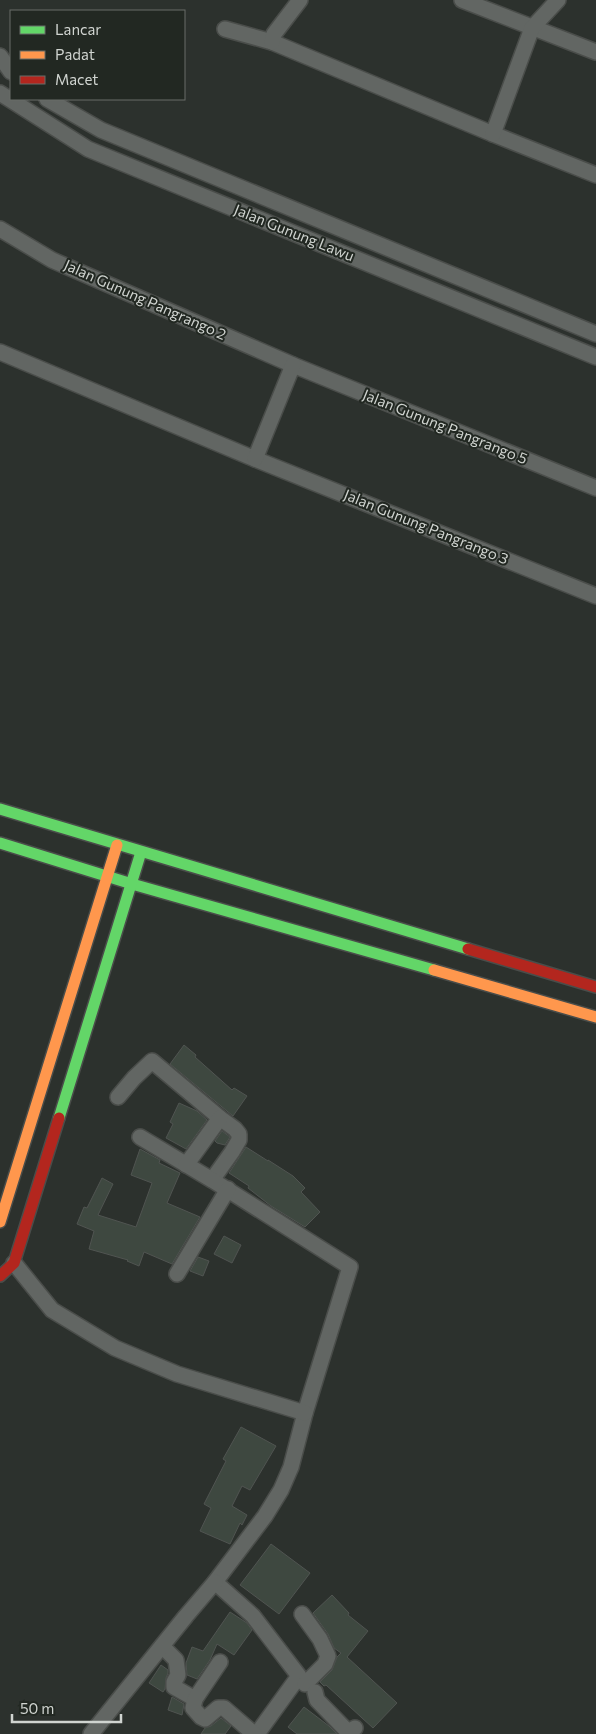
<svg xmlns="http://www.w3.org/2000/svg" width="596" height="1734" font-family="Commissioner,sans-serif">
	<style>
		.building { fill: #3e4840; stroke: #505451 }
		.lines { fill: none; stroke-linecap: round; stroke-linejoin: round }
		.street-casing { stroke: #4a4d4a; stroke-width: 18 }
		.fast-casing { stroke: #4a4d4a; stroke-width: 14 }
		.slow-casing { stroke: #4a4d4a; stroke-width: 14 }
		.jam-casing { stroke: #4a4d4a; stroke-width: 14 }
		.street { stroke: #626663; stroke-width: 15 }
		.fast { stroke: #63d668; stroke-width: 11 }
		.slow { stroke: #ff974d; stroke-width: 11 }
		.jam { stroke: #b3261e; stroke-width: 11 }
		.labels { text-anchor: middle; stroke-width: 4; stroke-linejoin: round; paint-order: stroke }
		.street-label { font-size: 15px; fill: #d0d4d0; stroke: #222822 }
	</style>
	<rect width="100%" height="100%" fill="#2c312d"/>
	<!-- building -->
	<g class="building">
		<polygon points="184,1045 196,1055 195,1057 232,1090 234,1088 247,1096 233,1116 170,1064"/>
		<polygon points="179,1103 197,1111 207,1120 186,1149 166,1138 173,1124 170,1122"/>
		<polygon points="222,1131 230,1137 225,1145 217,1143 215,1141"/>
		<polygon points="246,1147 268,1161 268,1160 293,1176 305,1188 301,1192 320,1212 305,1227 271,1206 248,1188 249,1186 229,1173"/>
		<polygon points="140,1149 160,1160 159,1163 180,1173 167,1203 200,1217 172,1264 144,1252 139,1266 127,1261 128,1260 89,1249 94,1231 77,1224 84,1207 87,1208 102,1178 113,1184 98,1215 136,1227 152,1183 131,1175"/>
		<polygon points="224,1236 241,1245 232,1263 214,1254"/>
		<polygon points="198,1257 209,1261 203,1276 190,1271"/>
		<polygon points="241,1427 276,1446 250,1490 242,1486 232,1506 247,1515 242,1525 240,1523 230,1544 200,1531 211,1508 204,1504 226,1461 223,1459"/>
		<polygon points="271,1544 310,1573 279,1614 240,1585"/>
		<polygon points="332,1595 349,1613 348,1615 368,1631 347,1657 397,1703 373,1728 326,1685 324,1686 320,1682 332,1670 337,1657 341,1653 334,1648 328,1634 313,1613"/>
		<polygon points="230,1612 247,1623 252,1630 234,1655 217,1644 210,1660 197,1679 187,1675 186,1663 192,1647 203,1651"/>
		<polygon points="161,1665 168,1670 168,1673 166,1678 165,1689 163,1692 149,1683"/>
		<polygon points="172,1697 184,1704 182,1715 168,1710"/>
		<polygon points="304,1707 329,1726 337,1734 297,1734 288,1727"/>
		<polygon points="221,1718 231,1726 225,1734 201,1734 205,1728 211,1726"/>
	</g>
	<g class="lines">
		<defs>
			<g id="street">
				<polyline points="462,0 596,52"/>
				<polyline points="225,29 272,42 493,134 596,175"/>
				<polyline points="272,42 274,34 300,0"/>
				<polyline points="0,56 11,72"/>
				<polyline points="0,93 88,149 596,357"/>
				<polyline points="47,99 101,130 596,334"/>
				<polyline points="493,134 532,28 558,0"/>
				<polyline points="0,229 52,260 293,365 596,488"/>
				<polyline points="0,352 255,459 596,596"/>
				<polyline points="255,459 293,365"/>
				<polyline points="118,1097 134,1078 152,1061 220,1118 235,1129 239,1134 239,1140 232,1152 212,1180"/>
				<polyline points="140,1137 212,1180 350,1267 305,1413 291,1467 281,1490 265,1516 215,1582 253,1616 299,1676 257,1734"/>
				<polyline points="186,1165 220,1118"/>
				<polyline points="14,1263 52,1310 115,1348 177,1374 305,1413"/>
				<polyline points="177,1274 228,1189"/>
				<polyline points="302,1614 320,1639 328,1656 325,1664 305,1684"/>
				<polyline points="162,1646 176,1660 178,1675 174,1682 174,1687 195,1699"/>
				<polyline points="220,1662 195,1699 193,1708 201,1717 205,1719 218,1708 224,1708 254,1734"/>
				<polyline points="315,1692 317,1700 348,1732 355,1728"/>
				<polyline points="91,1734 186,1616 215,1582"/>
			</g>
			<g id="fast">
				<polyline points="0,809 468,949"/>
				<polyline points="0,843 132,884 434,970"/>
				<polyline points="59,1118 141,852"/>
			</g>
			<g id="slow">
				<polyline points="434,970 596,1017"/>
				<polyline points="0,1222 117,845"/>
			</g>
			<g id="jam">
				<polyline points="468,949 596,987"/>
				<polyline points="0,1276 14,1263 59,1118"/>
			</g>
		</defs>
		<!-- street casing -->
		<use href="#street" class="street-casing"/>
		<!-- fast casing -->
		<use href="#fast" class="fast-casing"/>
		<!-- slow casing -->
		<use href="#slow" class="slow-casing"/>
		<!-- jam casing -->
		<use href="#jam" class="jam-casing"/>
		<!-- street -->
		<use href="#street" class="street"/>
		<!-- fast -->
		<use href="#fast" class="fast"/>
		<!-- slow -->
		<use href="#slow" class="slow"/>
		<!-- jam -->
		<use href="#jam" class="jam"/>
	</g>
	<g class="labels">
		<!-- street labels -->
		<g class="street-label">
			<text transform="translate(294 233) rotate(22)" y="5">Jalan Gunung Lawu</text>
			<text transform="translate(145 300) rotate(24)" y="5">Jalan Gunung Pangrango 2</text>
			<text transform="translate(445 427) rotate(22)" y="5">Jalan Gunung Pangrango 5</text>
			<text transform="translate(426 527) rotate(22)" y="5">Jalan Gunung Pangrango 3</text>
		</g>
	</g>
	<!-- legend -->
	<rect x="10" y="10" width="175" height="90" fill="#222822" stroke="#686d68"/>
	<rect x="20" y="26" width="25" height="8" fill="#63d668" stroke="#686d68"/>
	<text x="55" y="35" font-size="15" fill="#d0d4d0">Lancar</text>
	<rect x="20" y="51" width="25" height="8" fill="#ff974d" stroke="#686d68"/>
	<text x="55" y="60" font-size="15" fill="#d0d4d0">Padat</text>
	<rect x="20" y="76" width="25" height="8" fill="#b3261e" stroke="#686d68"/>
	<text x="55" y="85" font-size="15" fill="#d0d4d0">Macet</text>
	<!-- scale -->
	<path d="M12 1714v8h109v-8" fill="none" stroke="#d0d4d0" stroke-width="2.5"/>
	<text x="20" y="1714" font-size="15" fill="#d0d4d0" stroke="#222822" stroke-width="4" paint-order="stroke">50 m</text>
</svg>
